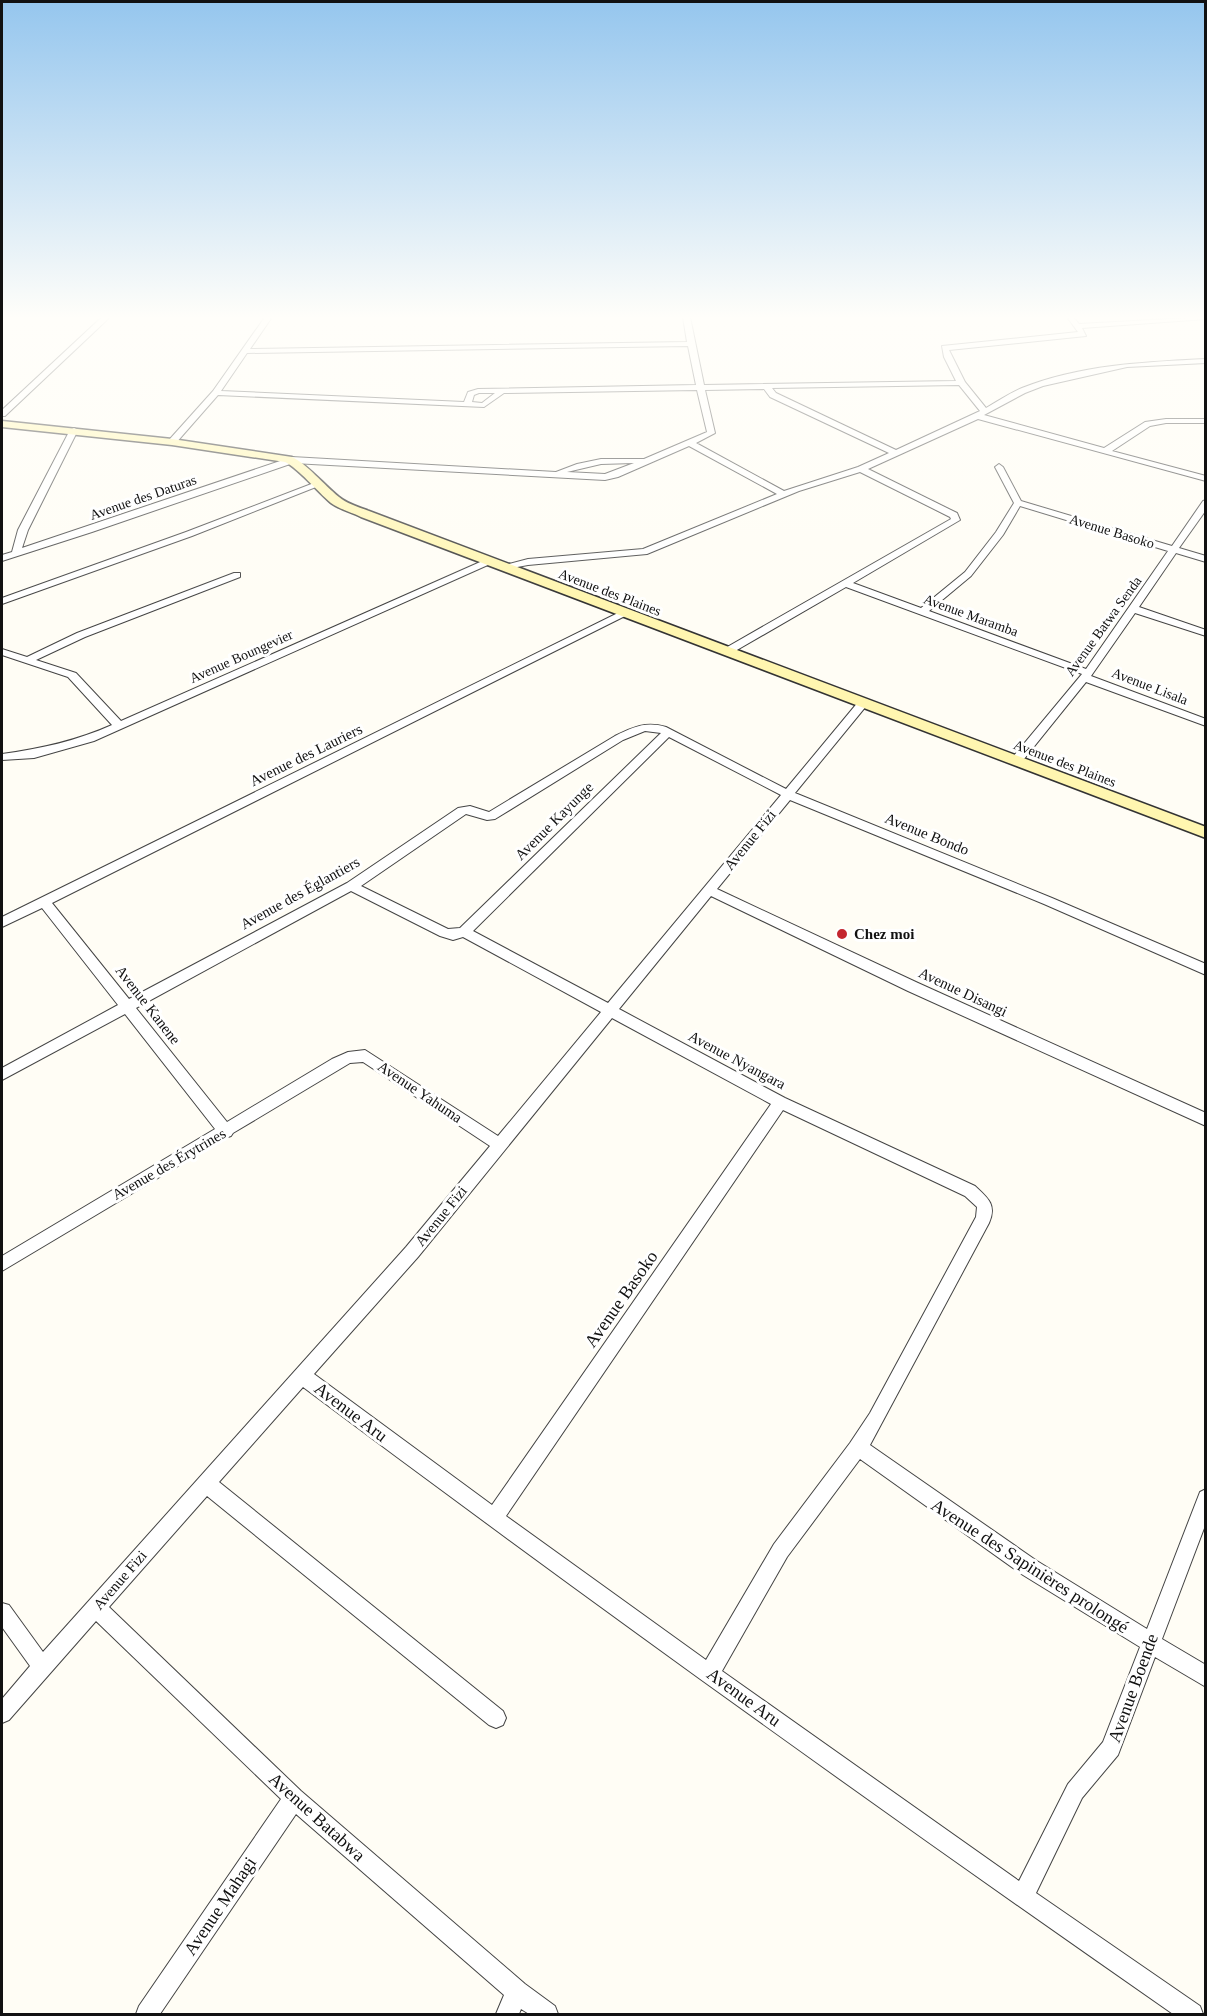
<svg xmlns="http://www.w3.org/2000/svg" width="1207" height="2016" font-family="Georgia,serif">
	<style>
		.lines { fill: none; stroke-linecap: round; stroke-linejoin: round }
		.street-casing { stroke: #444; stroke-width: 2 }
		.secondary-casing { stroke: #333; stroke-width: 3 }
		.street { fill: #fff; fill-rule: evenodd }
		.secondary { fill: #fff6b0; fill-rule: evenodd }
		.poi-dot { fill: #c4262e; stroke: #fff; stroke-width: 2 }
		.labels { text-anchor: middle; stroke-width: 6; stroke-linejoin: round; paint-order: stroke }
		.far-street-label { font-size: 14px; fill: #111; stroke: #fff }
		.street-label { font-size: 15px; fill: #111; stroke: #fff }
		.poi-label { font-size: 15px; font-weight: bold; fill: #111; stroke: #fff; text-anchor: start }
		.near-street-label { font-size: 18px; fill: #111; stroke: #fff }
	</style>
	<rect width="100%" height="100%" fill="#fffdf5"/>
	<g class="lines">
		<defs>
			<g id="street">
				<polygon points="102,317 110,317 5,416 2,416 2,410"/>
				<path d="M 265,317 L 272,317 L 250,349 L 687,342 L 683,317 L 690,317 L 704,385 L 956,381 L 944,357 L 942,346 L 1078,332 L 1067,317 L 1073,317 L 1079,324 L 1206,317 L 1206,319 L 1082,328 L 1086,336 L 949,350 L 965,382 L 986,408 C 998,401 1010,393 1022,388 C 1080,365 1144,362 1206,359 L 1206,363 L 1127,367 L 1043,386 L 1025,393 L 984,415 L 1104,448 L 1145,422 L 1166,419 L 1206,419 L 1206,423 L 1166,423 L 1150,426 L 1112,451 L 1206,476 L 1206,481 L 978,419 L 868,469 L 957,513 L 960,520 L 853,583 L 921,608 L 965,572 L 996,532 L 1014,503 L 995,467 L 999,464 L 1003,467 L 1021,501 L 1172,546 L 1203,501 L 1206,500 L 1206,510 L 1179,548 L 1206,556 L 1206,562 L 1176,553 L 1139,607 L 1206,630 L 1206,636 L 1135,613 L 1091,676 L 1206,719 L 1206,726 L 1086,682 L 1020,764 L 1012,764 L 1012,758 L 1082,674 L 846,587 L 730,654 L 722,654 L 722,650 L 951,519 L 950,517 L 860,472 L 799,491 L 647,554 L 528,565 L 502,570 L 497,567 L 528,559 L 643,549 L 777,494 L 689,446 L 618,477 L 605,480 L 293,463 L 92,532 L 2,561 L 2,555 L 12,552 L 18,530 L 70,430 L 74,428 L 78,430 L 28,530 L 22,548 L 292,457 L 556,472 L 577,464 L 601,459 L 644,459 L 707,432 L 697,390 L 504,393 L 484,407 L 218,395 L 175,444 L 169,444 L 169,440 L 213,391 ZM 688,346 L 696,385 L 478,389 L 468,392 L 464,402 L 221,391 L 247,353 ZM 959,385 L 980,411 L 896,450 L 776,393 L 772,388 ZM 764,389 L 770,397 L 889,453 L 858,467 L 784,491 L 696,443 L 715,433 L 705,390 ZM 479,393 L 495,393 L 482,403 L 472,402 L 474,395 ZM 634,463 L 605,474 L 567,472 L 601,464 ZM 1020,506 L 1168,551 L 1086,669 L 929,611 L 971,576 L 1003,535 Z"/>
				<polygon points="314,483 321,485 192,536 2,604 2,598 186,532"/>
				<path d="M 487,559 L 492,562 L 490,564 L 94,741 L 34,758 L 2,760 L 2,754 C 40,749 76,741 112,725 L 68,677 L 2,655 L 2,649 L 27,657 L 77,633 L 234,573 L 240,573 L 240,577 L 85,637 L 36,660 L 76,673 L 121,721 Z"/>
				<path d="M 624,610 L 629,613 L 627,615 L 52,903 L 129,999 L 347,883 L 458,808 L 470,806 L 489,812 L 615,736 C 633,727 646,721 666,727 L 786,789 L 859,701 L 863,700 L 868,703 L 867,705 L 795,793 L 1052,898 L 1206,964 L 1206,975 L 1044,904 L 790,800 L 717,889 L 918,983 L 1206,1113 L 1206,1126 L 908,991 L 711,896 L 619,1009 L 785,1098 L 975,1186 C 988,1198 997,1205 989,1223 L 870,1445 L 1037,1561 L 1147,1629 L 1200,1492 L 1206,1489 L 1206,1523 L 1162,1639 L 1206,1665 L 1206,1687 L 1155,1657 L 1118,1755 L 1082,1798 L 1036,1893 L 1200,2006 L 1203,2014 L 1173,2014 C 880,1810 589,1601 303,1387 L 219,1482 L 503,1711 L 506,1718 L 503,1725 L 496,1728 L 489,1725 L 207,1496 L 109,1607 L 301,1791 L 525,1984 L 555,2006 L 558,2014 L 529,2014 L 521,2009 L 519,2014 L 496,2014 L 504,1995 L 296,1814 L 160,2014 L 136,2014 L 139,2006 L 281,1799 L 96,1621 L 9,1720 L 2,1723 L 2,1699 L 30,1666 L 2,1627 L 2,1603 L 9,1605 L 43,1652 L 406,1247 L 490,1146 L 363,1062 L 350,1063 L 233,1133 L 231,1136 L 225,1138 L 2,1271 L 2,1256 L 215,1129 L 125,1014 L 2,1080 L 2,1068 L 118,1005 L 42,908 L 2,927 L 2,917 ZM 645,731 L 661,733 L 460,928 L 448,929 L 361,886 L 466,814 L 487,820 L 495,819 L 623,740 ZM 669,737 L 781,795 L 608,1003 L 473,931 ZM 351,891 L 440,936 L 453,940 L 463,937 L 601,1012 L 498,1136 L 365,1050 L 348,1052 L 332,1059 L 227,1122 L 136,1008 ZM 612,1018 L 771,1104 L 492,1505 L 314,1374 L 418,1257 ZM 783,1110 L 965,1196 L 977,1207 L 976,1217 L 870,1413 L 850,1443 L 774,1544 L 706,1660 L 506,1516 ZM 860,1459 L 1023,1575 L 1140,1647 L 1103,1742 L 1068,1784 L 1019,1881 L 722,1671 L 787,1557 Z"/>
			</g>
			<path id="secondary" d="M 2,421 L 172,439 L 292,457 C 307,464 324,485 339,497 C 347,504 359,507 369,511 L 1206,827 L 1206,838 L 361,517 C 351,512 339,509 331,503 C 318,492 298,468 285,462 L 172,445 L 2,427 Z"/>
		</defs>
		<!-- street casing -->
		<use href="#street" class="street-casing"/>
		<!-- secondary casing -->
		<use href="#secondary" class="secondary-casing"/>
		<!-- street -->
		<use href="#street" class="street"/>
		<!-- secondary -->
		<use href="#secondary" class="secondary"/>
	</g>
	<!-- sky -->
	<linearGradient id="sky" x2="0" y2="1"><stop stop-color="#95c6ee"/><stop offset="0.53" stop-color="#fffefa"/><stop offset="1" stop-color="#fffefa" stop-opacity="0"/></linearGradient>
	<rect width="1207" height="599" fill="url(#sky)"/>
	<!-- markers -->
	<circle class="poi-dot" cx="842" cy="934" r="6"/>
	<g class="labels">
		<!-- far-street labels -->
		<g class="far-street-label">
			<text transform="translate(143 497) rotate(-19)" y="5">Avenue des Daturas</text>
			<text transform="translate(1112 531) rotate(17)" y="5">Avenue Basoko</text>
			<text transform="translate(610 592) rotate(21)" y="5">Avenue des Plaines</text>
			<text transform="translate(971 615) rotate(20)" y="5">Avenue Maramba</text>
			<text transform="translate(1103 626) rotate(-54)" y="5">Avenue Batwa Senda</text>
			<text transform="translate(241 656) rotate(-24)" y="5">Avenue Boungevier</text>
			<text transform="translate(1150 686) rotate(21)" y="5">Avenue Lisala</text>
			<text transform="translate(1065 763) rotate(21)" y="5">Avenue des Plaines</text>
		</g>
		<!-- street labels -->
		<g class="street-label">
			<text transform="translate(306 755) rotate(-26)" y="5">Avenue des Lauriers</text>
			<text transform="translate(554 821) rotate(-45)" y="5">Avenue Kayunge</text>
			<text transform="translate(927 834) rotate(22)" y="5">Avenue Bondo</text>
			<text transform="translate(750 840) rotate(-51)" y="5">Avenue Fizi</text>
			<text transform="translate(300 893) rotate(-29)" y="5">Avenue des Églantiers</text>
			<text transform="translate(963 992) rotate(25)" y="5">Avenue Disangi</text>
			<text transform="translate(148 1005) rotate(52)" y="5">Avenue Kanene</text>
			<text transform="translate(737 1060) rotate(28)" y="5">Avenue Nyangara</text>
			<text transform="translate(420 1092) rotate(34)" y="5">Avenue Yahuma</text>
			<text transform="translate(169 1164) rotate(-30)" y="5">Avenue des Érytrines</text>
			<text transform="translate(441 1216) rotate(-51)" y="5">Avenue Fizi</text>
			<text transform="translate(120 1580) rotate(-49)" y="5">Avenue Fizi</text>
		</g>
		<!-- poi labels -->
		<g class="poi-label">
			<text x="854" y="939">Chez moi</text>
		</g>
		<!-- near-street labels -->
		<g class="near-street-label">
			<text transform="translate(621 1299) rotate(-55)" y="6">Avenue Basoko</text>
			<text transform="translate(351 1412) rotate(37)" y="6">Avenue Aru</text>
			<text transform="translate(1030 1566) rotate(33)" y="6">Avenue des Sapinières prolongé</text>
			<text transform="translate(1133 1688) rotate(-70)" y="6">Avenue Boende</text>
			<text transform="translate(744 1697) rotate(36)" y="6">Avenue Aru</text>
			<text transform="translate(317 1817) rotate(42)" y="6">Avenue Batabwa</text>
			<text transform="translate(220 1906) rotate(-56)" y="6">Avenue Mahagi</text>
		</g>
	</g>
	<!-- border -->
	<rect width="1207" height="2016" fill="none" stroke="#111111" stroke-width="6"/>
</svg>
